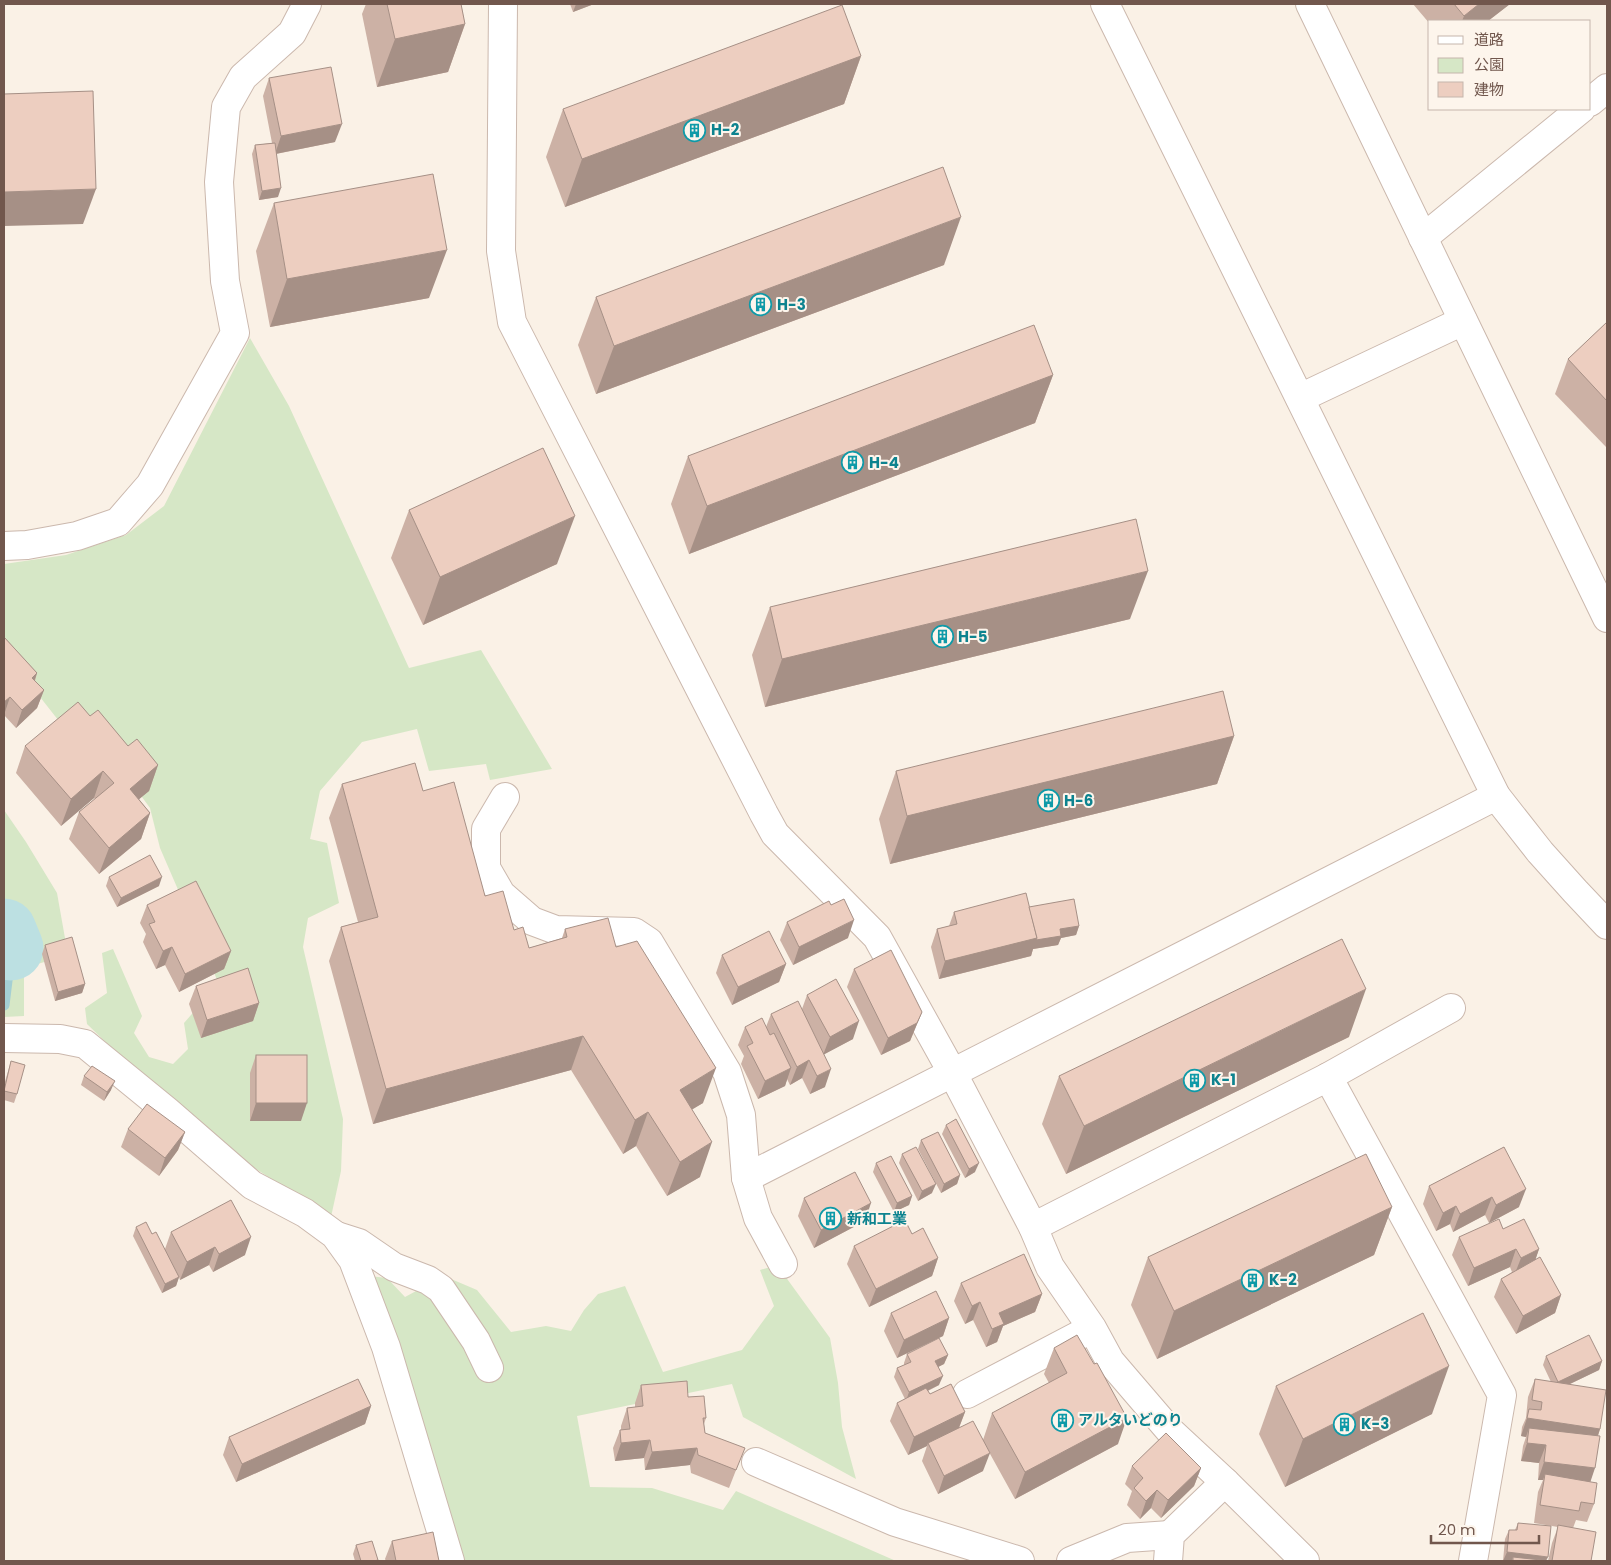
<svg xmlns="http://www.w3.org/2000/svg" width="1611" height="1565" font-family="Poppins,'Noto Sans JP',sans-serif">
	<style>
		.green { fill: #d6e7c6 }
		.lines { fill: none; stroke-linecap: round; stroke-linejoin: round }
		.stream { stroke: #a4cfd3; stroke-width: 11 }
		.river { stroke: #bce0e2; stroke-width: 65 }
		.minor-casing { stroke: #cbb8ad; stroke-width: 30 }
		.minor { stroke: #fff; stroke-width: 28 }
		.wall { fill: #ccb1a5 }
		.shaded-wall { fill: #a69086 }
		.building { fill: #edcec0; stroke: #a69086 }
		.labels { text-anchor: middle; stroke-width: 4; stroke-linejoin: round; paint-order: stroke }
		.culture-label { font-size: 15px; font-weight: bold; fill: #0d838f; stroke: #fdf5ec; text-anchor: start }
	</style>
	<rect width="100%" height="100%" fill="#faf1e6"/>
	<!-- green -->
	<g class="green">
		<polygon points="250,338 289,406 409,668 481,650 552,769 490,780 486,764 429,771 417,729 362,742 320,791 310,839 327,843 339,903 308,918 303,947 343,1119 341,1171 331,1217 231,1153 123,1059 87,1024 85,1008 107,993 102,953 113,949 142,1016 134,1033 149,1057 173,1064 188,1049 184,1023 205,999 218,982 160,848 150,808 131,782 102,776 4,651 4,564 66,555 126,535 164,506"/>
		<polygon points="4,810 26,842 57,893 68,955 24,968 24,1016 4,1017"/>
		<polygon points="777,1265 830,1338 838,1383 842,1427 856,1479 743,1417 732,1384 577,1416 590,1487 652,1488 723,1510 736,1491 896,1561 464,1561 397,1343 369,1276 387,1278 405,1297 444,1276 477,1290 511,1332 546,1326 571,1331 584,1310 598,1294 625,1286 663,1372 742,1350 774,1306 760,1270"/>
	</g>
	<g class="lines">
		<!-- stream -->
		<polyline class="stream" points="4,1005 11,948"/>
		<!-- river -->
		<polyline class="river" points="4,931 11,948"/>
		<defs>
			<g id="minor">
				<polyline points="503,4 501,251 512,322 764,814 775,834 877,937 952,1072 1033,1227 1050,1267 1092,1328 1110,1361 1170,1431 1225,1482 1305,1561"/>
				<polyline points="1105,4 1496,796 1540,852 1575,891 1607,925"/>
				<polyline points="1310,4 1607,618"/>
				<polyline points="1590,102 1607,88"/>
				<polyline points="1423,238 1581,109"/>
				<polyline points="1300,398 1463,321"/>
				<polyline points="4,546 27,545 77,536 118,522 150,485 235,333 225,281 219,182 226,107 243,77 292,33 307,4"/>
				<polyline points="505,797 486,829 486,868 501,894 532,921 556,930 634,932 649,942 727,1072 741,1115 746,1178 758,1218 783,1264"/>
				<polyline points="4,1038 60,1039 85,1044 167,1111 252,1185 305,1213 335,1235 353,1260 386,1347 450,1561"/>
				<polyline points="1328,1077 1502,1395 1473,1561"/>
				<polyline points="746,1178 1496,796"/>
				<polyline points="1033,1227 1328,1077 1451,1008"/>
				<polyline points="337,1236 359,1243 394,1267 428,1280 441,1289 476,1341 489,1368"/>
				<polyline points="967,1394 1087,1331"/>
				<polyline points="756,1462 895,1522 1020,1561"/>
				<polyline points="1071,1561 1127,1538 1170,1535"/>
				<polyline points="1168,1561 1170,1535 1225,1482"/>
			</g>
		</defs>
		<!-- minor casing -->
		<use href="#minor" class="minor-casing"/>
		<!-- minor -->
		<use href="#minor" class="minor"/>
	</g>
	<!-- wall -->
	<g class="wall">
		<polygon points="366,4 461,4 465,24 448,72 377,87 362,14"/>
		<polygon points="570,4 594,4 573,12"/>
		<polygon points="1413,4 1510,4 1488,21 1430,21 1430,24"/>
		<polygon points="861,56 844,104 565,207 546,157 563,109"/>
		<polygon points="269,78 335,142 276,154 278,197 259,200 252,154 255,145 272,143 263,96"/>
		<polygon points="274,203 429,298 270,327 256,251"/>
		<polygon points="944,265 596,394 578,345 596,297"/>
		<polygon points="1607,322 1607,448 1555,394 1568,359"/>
		<polygon points="1053,375 1035,423 689,554 671,504 688,456"/>
		<polygon points="409,510 557,564 423,625 391,558"/>
		<polygon points="770,607 1130,619 765,707 752,655"/>
		<polygon points="4,637 37,673 35,681 44,690 37,708 16,728 4,715"/>
		<polygon points="90,716 128,746 158,765 149,791 139,799 150,813 141,839 99,874 69,839 79,812 95,799 94,798 61,826 16,773 25,746"/>
		<polygon points="1234,736 1217,784 890,864 879,819 896,771"/>
		<polygon points="342,784 423,791 485,896 529,948 562,938 565,929 616,947 703,1103 692,1109 700,1177 667,1196 636,1146 623,1154 571,1070 373,1124 329,961 341,927 358,922 329,818"/>
		<polygon points="109,877 159,886 117,907 106,886"/>
		<polygon points="147,905 231,951 224,969 179,992 165,965 156,969 143,942 146,934 140,923"/>
		<polygon points="1029,907 1079,926 1076,935 1061,938 1058,945 1033,949 1031,956 939,979 931,947 937,929 949,926 954,912"/>
		<polygon points="787,922 848,938 793,965 780,940"/>
		<polygon points="45,945 85,984 82,993 55,1001 42,954"/>
		<polygon points="722,955 786,964 779,982 732,1005 716,973"/>
		<polygon points="854,969 922,1012 910,1041 881,1055 847,987"/>
		<polygon points="196,986 259,1003 253,1021 201,1038 189,1004"/>
		<polygon points="807,995 853,1039 824,1054 825,1087 810,1094 802,1078 790,1085 787,1079 785,1086 758,1099 741,1064 744,1056 738,1045 745,1027 766,1027 771,1014 802,1009"/>
		<polygon points="1349,1037 1066,1174 1042,1124 1059,1076"/>
		<polygon points="256,1055 301,1121 250,1121 250,1073"/>
		<polygon points="11,1061 17,1094 14,1103 4,1100 4,1085"/>
		<polygon points="84,1076 111,1090 104,1101 81,1085"/>
		<polygon points="946,1125 975,1172 965,1178 942,1134"/>
		<polygon points="128,1129 185,1132 178,1150 159,1176 121,1147"/>
		<polygon points="921,1140 960,1175 957,1184 941,1193 918,1149"/>
		<polygon points="1504,1147 1519,1207 1489,1223 1485,1215 1453,1232 1450,1224 1436,1231 1423,1204 1429,1186"/>
		<polygon points="902,1154 932,1193 918,1201 899,1163"/>
		<polygon points="876,1163 912,1196 909,1205 894,1212 873,1172"/>
		<polygon points="804,1198 865,1221 814,1248 798,1216"/>
		<polygon points="1392,1207 1374,1255 1157,1359 1131,1305 1148,1257"/>
		<polygon points="136,1227 152,1234 165,1249 171,1232 245,1255 213,1272 209,1265 180,1280 179,1277 176,1286 162,1293 133,1236"/>
		<polygon points="1503,1229 1539,1249 1535,1260 1561,1295 1555,1313 1516,1334 1494,1297 1501,1279 1512,1272 1510,1267 1468,1286 1452,1255 1459,1237"/>
		<polygon points="912,1234 938,1258 932,1276 869,1307 847,1264 854,1246"/>
		<polygon points="961,1283 1042,1294 1035,1312 1003,1326 997,1342 986,1347 973,1320 965,1324 954,1301"/>
		<polygon points="891,1313 949,1318 943,1336 897,1358 884,1331"/>
		<polygon points="1054,1348 1118,1444 1015,1499 984,1443 983,1471 938,1494 922,1461 927,1446 908,1455 890,1421 897,1403 905,1399 894,1377 897,1368 904,1365 904,1363 907,1354 948,1355 944,1364 938,1367 939,1385 928,1391 930,1394 965,1412 959,1428 983,1440 992,1413 1049,1383 1044,1374"/>
		<polygon points="1546,1356 1602,1361 1599,1370 1568,1385 1600,1429 1598,1436 1590,1482 1594,1504 1587,1522 1576,1520 1573,1528 1591,1561 1548,1561 1552,1543 1558,1527 1534,1523 1538,1492 1543,1480 1538,1480 1539,1463 1521,1461 1523,1446 1526,1437 1521,1436 1522,1427 1526,1418 1528,1397 1535,1379 1551,1382 1543,1365"/>
		<polygon points="641,1385 688,1397 706,1418 704,1424 705,1433 738,1465 729,1488 691,1473 690,1465 645,1470 644,1458 615,1461 613,1448 620,1430 621,1430 621,1426 627,1408 635,1407 635,1403"/>
		<polygon points="1276,1386 1432,1414 1285,1487 1259,1434"/>
		<polygon points="371,1406 365,1424 236,1482 223,1455 229,1437"/>
		<polygon points="1132,1466 1201,1468 1194,1486 1161,1518 1151,1508 1140,1519 1127,1505 1132,1491 1125,1484"/>
		<polygon points="1518,1523 1546,1561 1503,1561 1505,1539 1509,1530 1515,1530"/>
		<polygon points="392,1541 439,1561 386,1561 385,1559"/>
		<polygon points="356,1545 378,1560 378,1561 355,1561 353,1554"/>
	</g>
	<!-- shaded-wall -->
	<g class="shaded-wall">
		<polygon points="576,4 594,4 573,12"/>
		<polygon points="1479,4 1510,4 1488,21 1462,21 1464,16"/>
		<polygon points="465,24 448,72 377,87 395,39"/>
		<polygon points="861,56 844,104 565,207 582,159"/>
		<polygon points="342,124 335,142 275,154 281,136"/>
		<polygon points="281,188 278,197 259,200 262,191"/>
		<polygon points="96,189 83,224 4,226 4,192"/>
		<polygon points="961,217 944,265 596,394 614,346"/>
		<polygon points="447,250 429,298 270,327 287,279"/>
		<polygon points="1053,375 1035,423 689,554 707,506"/>
		<polygon points="575,516 557,564 423,625 440,577"/>
		<polygon points="1148,571 1130,619 765,707 782,659"/>
		<polygon points="37,673 31,691 32,678"/>
		<polygon points="44,690 37,708 16,728 22,710"/>
		<polygon points="10,697 4,715 4,702"/>
		<polygon points="1234,736 1217,784 890,864 907,816"/>
		<polygon points="158,765 149,791 120,815 130,789"/>
		<polygon points="103,771 94,798 61,826 71,799"/>
		<polygon points="150,813 141,839 99,874 109,848"/>
		<polygon points="162,877 159,886 117,907 121,898"/>
		<polygon points="854,920 848,938 793,965 799,947"/>
		<polygon points="1079,926 1076,935 1061,938 1058,945 1033,949 1031,956 939,979 945,961 1060,929"/>
		<polygon points="172,947 165,965 156,969 163,951"/>
		<polygon points="231,951 224,969 179,992 185,974"/>
		<polygon points="786,964 779,982 732,1005 738,987"/>
		<polygon points="85,984 82,993 55,1001 58,992"/>
		<polygon points="1366,989 1349,1037 1066,1174 1084,1126"/>
		<polygon points="259,1003 253,1021 201,1038 207,1020"/>
		<polygon points="922,1012 910,1041 881,1055 888,1038"/>
		<polygon points="859,1021 853,1039 823,1055 830,1037"/>
		<polygon points="583,1036 571,1070 373,1124 386,1089"/>
		<polygon points="809,1060 802,1078 790,1085 797,1067"/>
		<polygon points="716,1068 703,1103 668,1124 680,1090"/>
		<polygon points="791,1068 785,1086 758,1099 765,1081"/>
		<polygon points="831,1069 825,1087 810,1094 817,1076"/>
		<polygon points="115,1081 111,1090 104,1101 107,1092"/>
		<polygon points="256,1103 307,1103 301,1121 250,1121"/>
		<polygon points="648,1112 636,1146 623,1154 635,1120"/>
		<polygon points="185,1132 178,1150 159,1176 165,1158"/>
		<polygon points="712,1142 700,1177 667,1196 680,1162"/>
		<polygon points="979,1163 975,1172 965,1178 969,1169"/>
		<polygon points="960,1175 957,1184 941,1193 944,1184"/>
		<polygon points="936,1184 932,1193 918,1201 922,1191"/>
		<polygon points="1526,1189 1519,1207 1489,1223 1496,1205"/>
		<polygon points="912,1196 909,1205 894,1212 897,1203"/>
		<polygon points="1492,1197 1485,1215 1453,1232 1460,1214"/>
		<polygon points="871,1203 865,1221 814,1248 821,1230"/>
		<polygon points="1456,1206 1450,1224 1436,1231 1443,1213"/>
		<polygon points="1392,1207 1374,1255 1157,1359 1174,1311"/>
		<polygon points="251,1237 245,1255 213,1272 219,1254"/>
		<polygon points="215,1247 209,1265 180,1280 187,1262"/>
		<polygon points="1516,1249 1510,1267 1468,1286 1474,1268"/>
		<polygon points="1539,1249 1533,1267 1514,1276 1521,1258"/>
		<polygon points="938,1258 932,1276 869,1307 876,1289"/>
		<polygon points="179,1277 176,1286 162,1293 165,1284"/>
		<polygon points="1042,1294 1035,1312 1003,1326 997,1342 986,1347 999,1313"/>
		<polygon points="1561,1295 1555,1313 1516,1334 1523,1316"/>
		<polygon points="980,1302 973,1320 965,1324 972,1306"/>
		<polygon points="949,1318 943,1336 897,1358 904,1340"/>
		<polygon points="948,1355 944,1364 932,1370 935,1361"/>
		<polygon points="1602,1361 1599,1370 1555,1391 1558,1382"/>
		<polygon points="1449,1366 1432,1414 1285,1487 1303,1439"/>
		<polygon points="943,1376 939,1385 906,1401 909,1392"/>
		<polygon points="371,1406 365,1424 236,1482 242,1464"/>
		<polygon points="965,1412 958,1430 928,1443 927,1446 908,1455 914,1437"/>
		<polygon points="1127,1418 1118,1444 1015,1499 1025,1472"/>
		<polygon points="1527,1418 1600,1429 1594,1447 1529,1428 1526,1437 1521,1436"/>
		<polygon points="650,1440 644,1458 615,1461 621,1443"/>
		<polygon points="1527,1443 1546,1445 1539,1463 1521,1461"/>
		<polygon points="697,1448 690,1465 645,1470 652,1452"/>
		<polygon points="990,1453 983,1471 938,1494 944,1476"/>
		<polygon points="1544,1462 1595,1468 1589,1486 1545,1474 1543,1480 1538,1480"/>
		<polygon points="1201,1468 1194,1486 1161,1518 1168,1500"/>
		<polygon points="1157,1490 1151,1508 1140,1519 1146,1501"/>
		<polygon points="1507,1552 1548,1557 1546,1561 1513,1561 1513,1557 1512,1561 1503,1561"/>
	</g>
	<!-- building -->
	<g class="building">
		<polygon points="387,4 461,4 465,24 395,39"/>
		<polygon points="1454,4 1479,4 1464,16"/>
		<polygon points="842,5 861,56 582,159 563,109"/>
		<polygon points="331,67 342,124 281,136 269,78"/>
		<polygon points="93,91 96,189 4,192 4,94"/>
		<polygon points="275,143 281,188 262,191 255,145"/>
		<polygon points="943,167 961,217 614,346 596,297"/>
		<polygon points="433,174 447,250 287,279 274,203"/>
		<polygon points="1607,322 1607,401 1568,359"/>
		<polygon points="1034,325 1053,375 707,506 688,456"/>
		<polygon points="543,448 575,516 440,577 409,510"/>
		<polygon points="1136,519 1148,571 782,659 770,607"/>
		<polygon points="4,637 37,673 32,678 44,690 22,710 10,697 4,702"/>
		<polygon points="1223,691 1234,736 907,816 896,771"/>
		<polygon points="78,702 90,716 98,710 128,746 137,739 158,765 130,789 150,813 109,848 79,812 114,783 103,771 71,799 25,746"/>
		<polygon points="415,763 423,791 454,782 485,896 503,891 514,930 523,927 529,948 567,937 565,929 608,918 616,947 637,941 716,1068 680,1090 712,1142 680,1162 648,1112 635,1120 583,1036 386,1089 341,927 378,917 342,784"/>
		<polygon points="150,855 162,877 121,898 109,877"/>
		<polygon points="196,881 231,951 185,974 172,947 163,951 149,924 155,922 147,905"/>
		<polygon points="1026,893 1037,938 945,961 937,929 957,924 954,912"/>
		<polygon points="844,899 854,920 799,947 787,922 829,901 831,905"/>
		<polygon points="1074,899 1079,926 1060,929 1061,936 1036,940 1037,938 1029,907"/>
		<polygon points="769,931 786,964 738,987 722,955"/>
		<polygon points="72,937 85,984 58,992 45,945"/>
		<polygon points="1342,939 1366,989 1084,1126 1059,1076"/>
		<polygon points="891,950 922,1012 917,1023 888,1038 854,969"/>
		<polygon points="248,968 259,1003 207,1020 196,986"/>
		<polygon points="836,979 859,1021 830,1037 807,995"/>
		<polygon points="798,1001 831,1069 817,1076 809,1060 797,1067 771,1014"/>
		<polygon points="762,1018 770,1035 774,1033 791,1068 765,1081 747,1046 753,1043 745,1027"/>
		<rect x="256" y="1055" width="51" height="48"/>
		<polygon points="11,1061 25,1065 17,1094 4,1091"/>
		<polygon points="92,1066 115,1081 107,1092 84,1076"/>
		<polygon points="147,1104 185,1132 165,1158 128,1129"/>
		<polygon points="956,1119 979,1163 969,1169 946,1125"/>
		<polygon points="938,1132 960,1175 944,1184 921,1140"/>
		<polygon points="916,1147 936,1184 922,1191 902,1154"/>
		<polygon points="1504,1147 1526,1189 1496,1205 1492,1197 1460,1214 1456,1206 1443,1213 1429,1186"/>
		<polygon points="1366,1154 1392,1207 1174,1311 1148,1257"/>
		<polygon points="891,1156 912,1196 897,1203 876,1163"/>
		<polygon points="855,1172 871,1203 821,1230 804,1198"/>
		<polygon points="231,1200 251,1237 219,1254 215,1247 187,1262 171,1232"/>
		<polygon points="1499,1219 1503,1229 1524,1219 1539,1249 1521,1258 1516,1249 1474,1268 1459,1237"/>
		<polygon points="905,1220 912,1234 923,1228 938,1258 876,1289 854,1246"/>
		<polygon points="146,1222 152,1234 156,1232 179,1277 165,1284 136,1227"/>
		<polygon points="1024,1254 1042,1294 999,1313 1004,1324 992,1329 980,1302 972,1306 961,1283"/>
		<polygon points="1540,1257 1561,1295 1523,1316 1501,1279"/>
		<polygon points="936,1291 949,1318 904,1340 891,1313"/>
		<polygon points="1423,1313 1449,1366 1303,1439 1276,1386"/>
		<polygon points="1077,1335 1094,1364 1097,1363 1127,1418 1025,1472 992,1413 1067,1373 1054,1348"/>
		<polygon points="1589,1335 1602,1361 1558,1382 1546,1356"/>
		<polygon points="939,1338 948,1355 935,1361 943,1376 909,1392 897,1368 911,1362 907,1354"/>
		<polygon points="358,1379 371,1406 242,1464 229,1437"/>
		<polygon points="1535,1379 1606,1390 1600,1429 1527,1418 1529,1409 1541,1410 1542,1402 1532,1400"/>
		<polygon points="687,1381 688,1397 704,1396 706,1418 703,1418 705,1433 745,1448 736,1470 698,1455 697,1448 652,1452 650,1440 621,1443 620,1430 630,1429 627,1408 643,1406 641,1385"/>
		<polygon points="951,1384 965,1412 914,1437 897,1403 926,1388 930,1394"/>
		<polygon points="973,1421 990,1453 944,1476 928,1443"/>
		<polygon points="1529,1428 1600,1436 1595,1468 1544,1462 1546,1445 1527,1443"/>
		<polygon points="1166,1433 1201,1468 1168,1500 1157,1490 1146,1501 1134,1488 1143,1478 1132,1466"/>
		<polygon points="1545,1474 1597,1483 1594,1504 1581,1502 1579,1511 1540,1505"/>
		<polygon points="1518,1523 1551,1526 1548,1557 1507,1552 1509,1530 1517,1530"/>
		<polygon points="1558,1525 1596,1532 1591,1561 1552,1561"/>
		<polygon points="433,1532 439,1561 396,1561 392,1541"/>
		<polygon points="372,1541 378,1560 374,1561 361,1561 356,1545"/>
		<polygon points="1513,1557 1541,1560 1541,1561 1513,1561"/>
	</g>
	<!-- icons -->
	<defs>
		<symbol id="building-ring" viewBox="-11 -11 22 22"><circle r="9.5" fill="#fdf5ec" stroke="#0f9aa8" stroke-width="1.5"/><path d="M-4-6H4V6H1V3H-1V6H-4ZM-2.5-4.3h1.7v1.8h-1.7ZM.8-4.3h1.7v1.8H.8ZM-2.5-1h1.7V.8h-1.7ZM.8-1h1.7V.8H.8Z" fill="#0f9aa8"/></symbol>
	</defs>
	<g fill-rule="evenodd">
		<use href="#building-ring" x="682" y="118" width="25" height="25"/>
		<use href="#building-ring" x="748" y="292" width="25" height="25"/>
		<use href="#building-ring" x="840" y="450" width="25" height="25"/>
		<use href="#building-ring" x="930" y="624" width="25" height="25"/>
		<use href="#building-ring" x="1036" y="788" width="25" height="25"/>
		<use href="#building-ring" x="1182" y="1068" width="25" height="25"/>
		<use href="#building-ring" x="818" y="1206" width="25" height="25"/>
		<use href="#building-ring" x="1240" y="1268" width="25" height="25"/>
		<use href="#building-ring" x="1050" y="1408" width="25" height="25"/>
		<use href="#building-ring" x="1332" y="1412" width="25" height="25"/>
	</g>
	<g class="labels">
		<!-- culture labels -->
		<g class="culture-label">
			<text x="711" y="135">H-2</text>
			<text x="777" y="310">H-3</text>
			<text x="869" y="468">H-4</text>
			<text x="958" y="642">H-5</text>
			<text x="1064" y="806">H-6</text>
			<text x="1211" y="1085">K-1</text>
			<text x="847" y="1224">新和工業</text>
			<text x="1269" y="1285">K-2</text>
			<text x="1078" y="1425">アルタいどのり</text>
			<text x="1361" y="1429">K-3</text>
		</g>
	</g>
	<!-- border -->
	<rect width="1611" height="1565" fill="none" stroke="#71574d" stroke-width="10"/>
	<!-- legend -->
	<rect x="1428" y="20" width="162" height="90" fill="#fdf5ec" stroke="#c5b6ac"/>
	<rect x="1438" y="36" width="25" height="8" fill="#ffffff" stroke="#c5b6ac"/>
	<text x="1474" y="45" font-size="15" fill="#71574d">道路</text>
	<rect x="1438" y="58" width="25" height="15" fill="#d6e7c6" stroke="#c5b6ac"/>
	<text x="1474" y="70" font-size="15" fill="#71574d">公園</text>
	<rect x="1438" y="82" width="25" height="15" fill="#edcec0" stroke="#c5b6ac"/>
	<text x="1474" y="95" font-size="15" fill="#71574d">建物</text>
	<!-- scale -->
	<path d="M1431 1535v8h108v-8" fill="none" stroke="#71574d" stroke-width="2.5"/>
	<text x="1438" y="1535" font-size="15" fill="#71574d" stroke="#fdf5ec" stroke-width="4" paint-order="stroke">20 m</text>
</svg>
